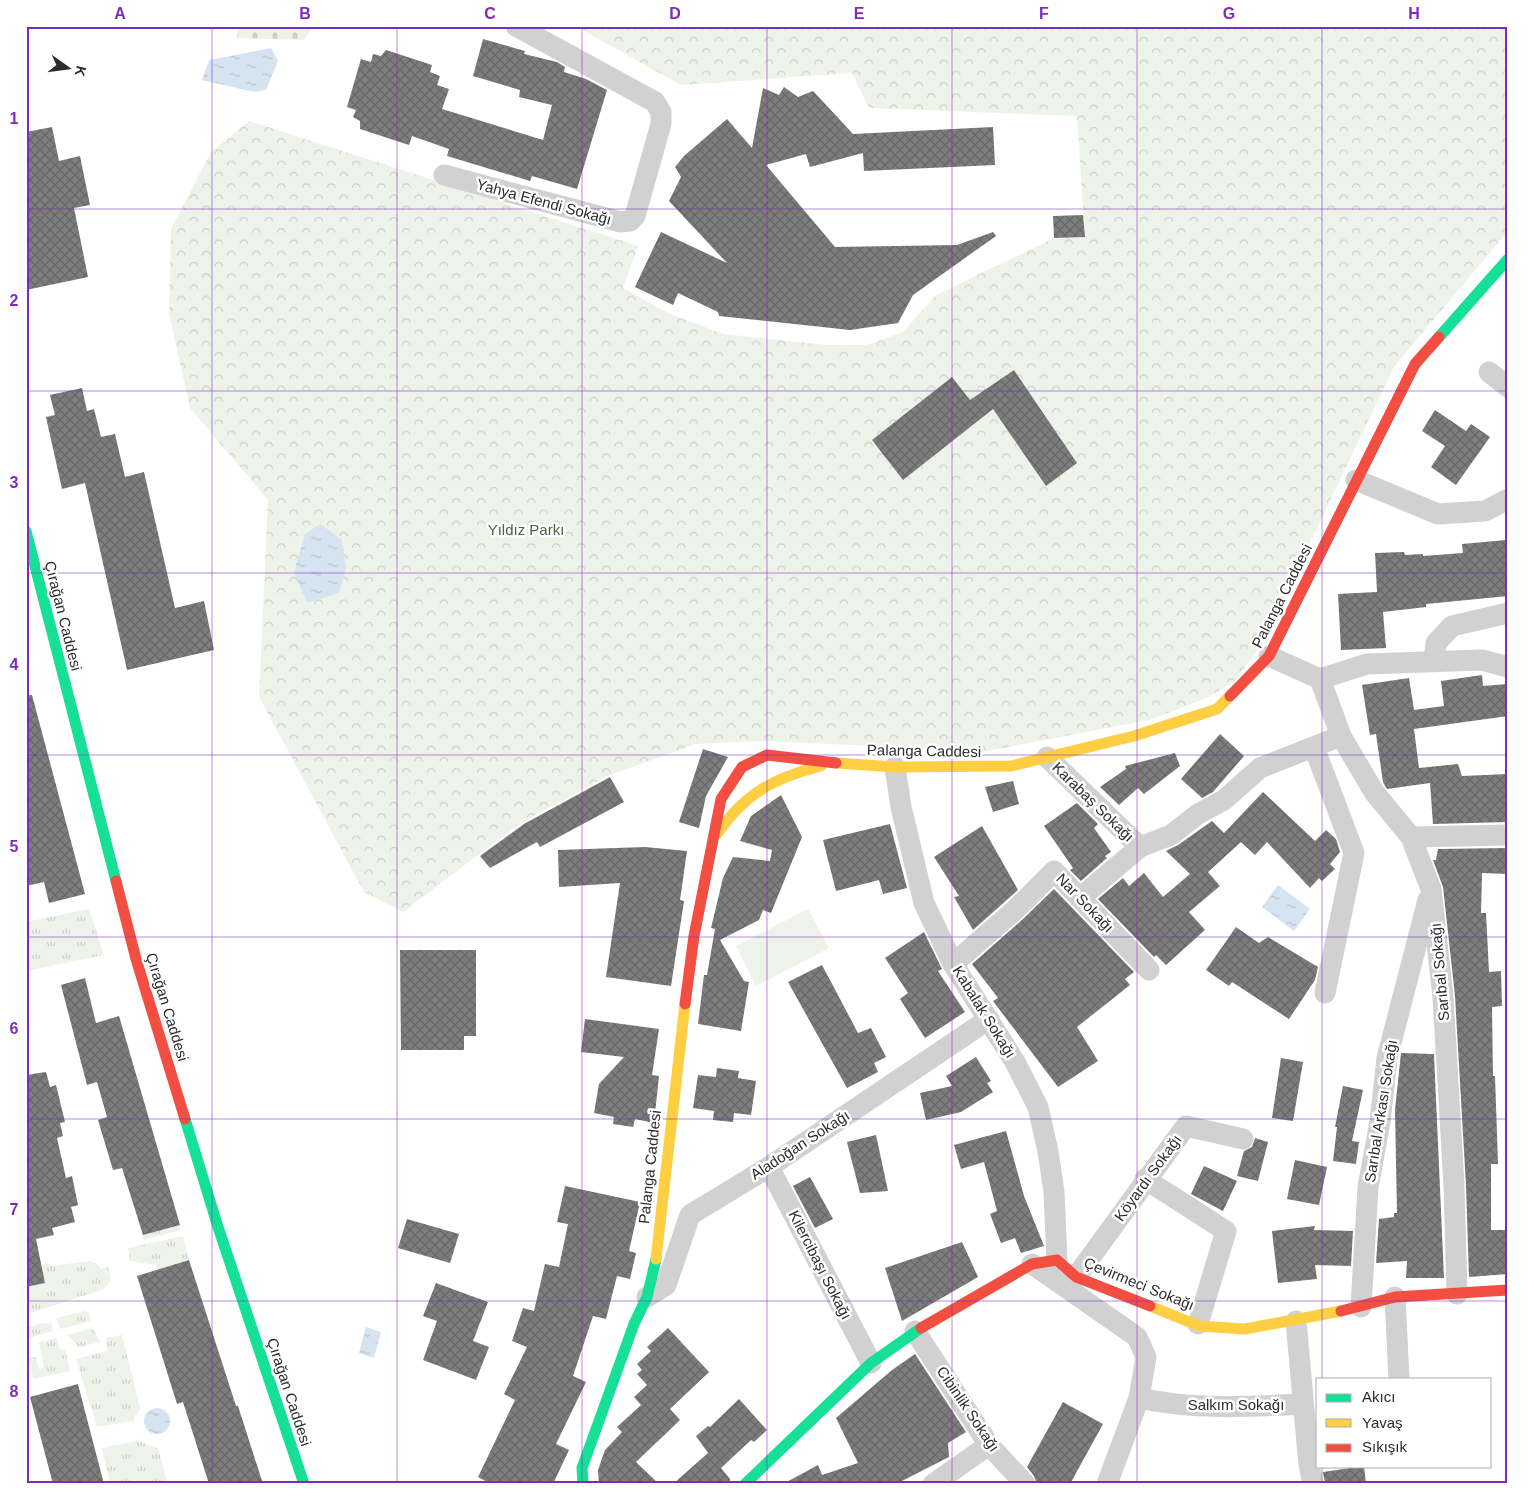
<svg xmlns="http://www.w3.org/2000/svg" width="1534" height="1510" font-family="Arial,sans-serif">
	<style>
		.grass { fill: url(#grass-tufts) }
		.forest { fill: url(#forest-crowns) }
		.cemetery { fill: url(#cemetery-stones) }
		.garden { fill: #eef3ea }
		.water { fill: url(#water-ripples) }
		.building { fill: url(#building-cross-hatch) }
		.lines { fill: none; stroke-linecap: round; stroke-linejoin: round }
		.street { stroke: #d1d1d1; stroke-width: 21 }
		.fast { stroke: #16e098; stroke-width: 11 }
		.slow { stroke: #ffcf43; stroke-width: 11 }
		.jam { stroke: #f24e42; stroke-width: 11 }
		.grid { fill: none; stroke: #7b2cbf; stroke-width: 1; stroke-opacity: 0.55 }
		.labels { text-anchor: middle; stroke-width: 5; stroke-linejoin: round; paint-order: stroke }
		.street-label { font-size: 15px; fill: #2c2c2c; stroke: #fff }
		.park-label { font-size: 15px; fill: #4a653b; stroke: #fff }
		.neatline { fill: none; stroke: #7b2cbf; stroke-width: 2 }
		.grid-label { font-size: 16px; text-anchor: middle; font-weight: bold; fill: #7b2cbf }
	</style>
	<defs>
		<pattern id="grass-tufts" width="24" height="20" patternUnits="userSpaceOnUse" patternTransform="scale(1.25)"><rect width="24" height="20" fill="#eef3ea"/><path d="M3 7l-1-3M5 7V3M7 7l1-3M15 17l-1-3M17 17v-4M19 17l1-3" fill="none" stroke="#ccd0c9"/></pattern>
		<pattern id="forest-crowns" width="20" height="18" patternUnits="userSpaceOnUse" patternTransform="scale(1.25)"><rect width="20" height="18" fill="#eef3ea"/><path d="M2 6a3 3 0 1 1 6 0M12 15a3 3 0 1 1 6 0" fill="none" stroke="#ccd0c9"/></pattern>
		<pattern id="cemetery-stones" width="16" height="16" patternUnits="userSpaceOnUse" patternTransform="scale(1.25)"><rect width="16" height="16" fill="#eef3ea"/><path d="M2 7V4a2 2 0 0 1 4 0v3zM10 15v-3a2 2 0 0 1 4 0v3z" fill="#ccd0c9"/></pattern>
		<pattern id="water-ripples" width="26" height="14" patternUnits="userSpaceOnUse" patternTransform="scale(1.25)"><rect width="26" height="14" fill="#d6e3f0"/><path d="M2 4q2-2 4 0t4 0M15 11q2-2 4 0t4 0" fill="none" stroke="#b8c3ce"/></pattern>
		<pattern id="building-cross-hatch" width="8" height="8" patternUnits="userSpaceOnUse" patternTransform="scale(1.25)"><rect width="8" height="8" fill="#7d7d7d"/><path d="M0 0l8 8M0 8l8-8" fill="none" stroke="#676767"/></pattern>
	</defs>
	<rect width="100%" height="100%" fill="#fff"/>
	<!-- grass -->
	<g class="grass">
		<polygon points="89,909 104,955 26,971 26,922"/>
		<polygon points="180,1225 181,1230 144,1240 143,1235"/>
		<polygon points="183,1236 189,1260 157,1270 156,1265 130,1261 128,1248"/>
		<polygon points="90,1261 96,1263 101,1269 108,1267 111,1280 104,1289 31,1313 27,1309 26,1287 45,1283 41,1265 47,1263 50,1266"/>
		<polygon points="85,1311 89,1313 91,1321 60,1329 56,1318"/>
		<polygon points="43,1323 51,1323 53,1331 26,1339 26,1328"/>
		<polygon points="93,1328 100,1342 79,1347 67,1335"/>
		<polygon points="122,1335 140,1408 133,1421 97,1427 76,1359 107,1351 106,1338"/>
		<polygon points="57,1338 60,1350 65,1349 70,1371 33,1379 29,1358 36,1357 39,1369 44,1367 39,1342"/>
		<polygon points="137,1441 158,1448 168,1484 110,1484 102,1448"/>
	</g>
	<!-- forest -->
	<polygon class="forest" points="575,26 1508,26 1508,231 1394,367 1261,645 1235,681 1207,698 1149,720 988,751 760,741 696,744 607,776 519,824 403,912 364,892 259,697 268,500 190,408 169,314 171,229 211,152 249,121 638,246 623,288 670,314 723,334 827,345 867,345 903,332 935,296 1054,238 1085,237 1077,116 869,108 852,73 681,85"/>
	<!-- cemetery -->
	<polygon class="cemetery" points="237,26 314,26 304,40 237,38"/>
	<!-- garden -->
	<polygon class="garden" points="808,909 829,948 756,986 736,946"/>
	<!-- water -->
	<g class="water">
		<polygon points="271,48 278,61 266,90 254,92 202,80 209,60"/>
		<polygon points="320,524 342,540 346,568 339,593 307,603 294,572 305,534"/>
		<polygon points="1278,885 1310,909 1294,931 1262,907"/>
		<polygon points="366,1327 381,1332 374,1358 359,1353"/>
		<circle cx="157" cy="1421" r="13"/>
	</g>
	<!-- building -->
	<g class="building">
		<polygon points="483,39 525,51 524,54 557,62 565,67 564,72 586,79 607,90 577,189 532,176 530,181 447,156 449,149 412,136 409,145 360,129 360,121 353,117 356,110 347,107 361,59 371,62 373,54 381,56 386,50 432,65 430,72 440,76 437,85 449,89 442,109 543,140 552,105 519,97 520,90 473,76"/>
		<polygon points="784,87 798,97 813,91 853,134 993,127 995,165 864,171 863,153 810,167 806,154 766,165 835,247 957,245 993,232 996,236 913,295 898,323 850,330 719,316 718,312 678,293 673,305 635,287 661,232 727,263 669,201 681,177 675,167 684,156 727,119 752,148 763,88 779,95"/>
		<polygon points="52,127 59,161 80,156 90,205 74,208 88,277 26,290 26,132"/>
		<polygon points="1083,215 1085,237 1054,238 1053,216"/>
		<polygon points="1014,370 1077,463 1046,486 993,409 903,480 872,440 952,377 970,400"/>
		<polygon points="82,388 87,411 94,409 101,437 115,434 125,477 144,472 175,608 204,601 214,650 127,670 85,483 62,489 46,417 55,415 50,395"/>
		<polygon points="1435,410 1466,431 1471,424 1490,437 1456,485 1431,467 1445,446 1422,431"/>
		<polygon points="1506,540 1508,596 1426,604 1426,607 1383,612 1386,648 1341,650 1338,594 1377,592 1375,553 1404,552 1405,555 1423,554 1423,556 1463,553 1462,544"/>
		<polygon points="1482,675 1483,686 1508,684 1508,716 1414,729 1419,768 1458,764 1462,776 1508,774 1508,822 1433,824 1430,783 1387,789 1383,782 1376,734 1370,735 1362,685 1409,678 1414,710 1444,706 1441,681"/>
		<polygon points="26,695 32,695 85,894 49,903 44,882 26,886"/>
		<polygon points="1220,734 1244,756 1213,792 1202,798 1181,779"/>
		<polygon points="703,749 728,757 706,796 699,828 679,822"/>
		<polygon points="1175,753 1180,766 1144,794 1138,788 1119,805 1100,787 1126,769 1125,766"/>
		<polygon points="610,777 624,802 540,847 537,842 490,868 480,856 524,824"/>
		<polygon points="1013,781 1019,804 993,812 985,787"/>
		<polygon points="1263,792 1315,841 1326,830 1336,839 1340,852 1330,864 1335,869 1322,881 1319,878 1310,888 1267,842 1255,855 1241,842 1208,872 1220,886 1189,912 1205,930 1166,965 1156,955 1154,957 1098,899 1123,878 1129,886 1144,873 1163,897 1190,874 1166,851 1178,845 1212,821 1224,833"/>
		<polygon points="781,795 802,837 771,913 763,910 759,920 720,940 744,981 749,982 741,1031 698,1024 704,975 707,975 715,929 711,928 723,878 733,857 770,861 772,850 740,841 751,816"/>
		<polygon points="1077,803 1098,824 1094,828 1111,852 1105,856 1107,858 1081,881 1070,870 1073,868 1044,826"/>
		<polygon points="890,824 907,888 883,894 879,880 836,891 823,840"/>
		<polygon points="982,826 1018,890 973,930 954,897 959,896 934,857"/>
		<polygon points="645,847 687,851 680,900 684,901 671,986 606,977 620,883 559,887 558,850"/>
		<polygon points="1508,848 1508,874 1482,873 1481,913 1486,913 1489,972 1501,971 1502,1006 1492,1007 1493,1076 1495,1076 1498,1164 1491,1164 1491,1230 1508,1230 1508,1274 1469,1277 1466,1185 1455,996 1443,887 1433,860 1436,860 1438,849"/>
		<polygon points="1054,889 1134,972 1125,979 1130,985 1077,1027 1098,1061 1058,1087 993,1001 998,998 972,964 1023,919"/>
		<polygon points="1236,927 1259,943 1268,937 1318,967 1315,980 1289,1019 1232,982 1229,986 1206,970"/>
		<polygon points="924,932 942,969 938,971 965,1012 925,1038 900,999 908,993 885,958"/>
		<polygon points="400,950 476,950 476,1036 464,1036 464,1050 401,1050"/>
		<polygon points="822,965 858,1033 871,1028 886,1057 874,1063 878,1072 847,1088 788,982"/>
		<polygon points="85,978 96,1023 119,1016 180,1225 143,1235 122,1168 113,1170 98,1120 107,1117 97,1082 87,1085 61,985"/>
		<polygon points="585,1019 659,1029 652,1075 659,1076 654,1123 635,1119 633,1127 613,1124 614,1117 594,1113 599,1084 624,1057 581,1052"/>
		<polygon points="1401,1053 1434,1054 1444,1278 1406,1278 1407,1261 1376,1263 1379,1219 1394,1217 1394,1213 1397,1213 1395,1110"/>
		<polygon points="976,1057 991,1081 987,1083 993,1092 961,1112 926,1120 920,1093 952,1086 946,1076"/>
		<polygon points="1281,1058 1303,1062 1293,1121 1272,1118"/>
		<polygon points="717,1068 739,1071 738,1078 756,1081 751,1115 734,1113 733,1122 713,1120 714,1111 693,1108 698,1075 716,1077"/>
		<polygon points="46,1072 50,1087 56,1085 65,1122 60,1123 63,1136 57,1138 66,1178 72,1176 78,1205 71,1207 75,1222 52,1228 54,1235 36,1239 45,1283 26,1287 26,1075"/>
		<polygon points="1343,1086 1363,1090 1352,1141 1359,1142 1356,1164 1333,1161 1337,1127 1335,1127"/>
		<polygon points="1006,1131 1024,1196 1044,1246 1021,1253 1015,1238 1001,1243 990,1214 997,1211 984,1162 961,1169 954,1145"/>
		<polygon points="876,1135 888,1191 860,1193 847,1142"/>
		<polygon points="1255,1138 1268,1142 1258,1181 1237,1176 1244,1151 1252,1147"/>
		<polygon points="1295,1160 1327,1167 1319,1205 1287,1199"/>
		<polygon points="1204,1166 1237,1181 1223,1211 1191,1194"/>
		<polygon points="810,1177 833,1219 815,1228 793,1186"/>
		<polygon points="565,1186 640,1202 629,1251 636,1253 630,1279 617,1276 606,1319 593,1316 573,1376 586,1382 556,1444 569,1450 553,1484 491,1484 478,1477 515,1400 504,1394 527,1347 512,1341 523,1308 534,1311 545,1264 559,1267 568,1224 557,1222"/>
		<polygon points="407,1219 459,1234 450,1263 398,1248"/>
		<polygon points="1315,1226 1314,1230 1353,1231 1351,1266 1315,1265 1317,1279 1278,1283 1272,1231"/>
		<polygon points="962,1242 978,1277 902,1321 885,1268"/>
		<polygon points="189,1260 236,1406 238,1406 263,1484 209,1484 183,1402 177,1404 137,1276"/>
		<polygon points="436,1283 488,1302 473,1341 489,1347 476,1380 423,1360 437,1321 423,1316"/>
		<polygon points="668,1328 709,1372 670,1409 680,1420 636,1462 659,1484 599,1484 598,1470 605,1450 622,1432 617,1427 641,1405 634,1397 647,1385 637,1374 642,1370 637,1364 651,1351 647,1347"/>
		<polygon points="915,1354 966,1432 948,1443 949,1457 896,1484 783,1484 818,1465 822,1475 858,1463 836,1418 892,1370"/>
		<polygon points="78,1384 81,1396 104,1484 53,1484 30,1397"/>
		<polygon points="739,1399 767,1430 754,1442 751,1440 721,1468 730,1479 730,1484 673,1484 708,1453 696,1436 708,1426 710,1427"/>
		<polygon points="1063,1402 1103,1424 1070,1484 1037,1484 1034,1476 1027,1467"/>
		<polygon points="1364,1466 1366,1484 1325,1484 1323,1472"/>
	</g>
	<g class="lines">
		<!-- street -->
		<g class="street">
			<polyline points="444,175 621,222 630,221 635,216 661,124 661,112 655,102 516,26"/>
			<polyline points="1489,372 1508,387"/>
			<polyline points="1356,480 1438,514 1485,511 1508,499"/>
			<polyline points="1269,656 1320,679 1367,664 1482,660 1508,667"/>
			<polyline points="1434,661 1436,643 1452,626 1508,613"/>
			<polyline points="1320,679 1341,736 1374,792 1411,837 1431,889 1443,997 1454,1185 1457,1294"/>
			<polyline points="1314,747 1354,853 1325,993"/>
			<polyline points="1047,757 1140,847"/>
			<polyline points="895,767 901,807 924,903 953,964 1015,1062 1038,1107 1048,1151 1054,1192 1057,1260"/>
			<polyline points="1411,837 1508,835"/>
			<polyline points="1080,898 1140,847 1171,835 1198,814 1224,800 1260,768 1341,736"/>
			<polyline points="953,964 1015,910 1054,871 1149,970"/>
			<polyline points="769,1167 871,1363"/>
			<polyline points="1145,1179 1226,1231 1198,1324"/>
			<polyline points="1032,1264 1137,1337 1146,1357 1139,1398 1107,1484"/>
			<polyline points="1076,1277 1186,1126 1243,1139"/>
			<polyline points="647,1297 666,1285 690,1215 769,1167 989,1019"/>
			<polyline points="1395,1297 1399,1379"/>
			<polyline points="1361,1307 1368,1187 1380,1122 1387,1058 1428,900"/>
			<polyline points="1296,1321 1309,1465 1313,1484"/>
			<polyline points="915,1331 989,1445 1025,1484"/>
			<path d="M 1139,1398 C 1194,1410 1248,1407 1303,1404"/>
			<polyline points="933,1484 989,1445"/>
		</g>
		<!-- fast -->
		<g class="fast">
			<polyline points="1439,337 1508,259"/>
			<polyline points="26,531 116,881"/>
			<polyline points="185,1119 218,1227 304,1484"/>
			<polyline points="583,1484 582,1468 634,1324 647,1297 656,1259"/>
			<polyline points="745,1484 871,1363 921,1328"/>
		</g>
		<!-- slow -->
		<g class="slow">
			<polyline points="836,763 895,767 1011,766 1134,736 1217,709 1230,696"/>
			<path d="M 717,834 C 745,793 774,778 821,766"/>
			<polyline points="656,1259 685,1004"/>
			<polyline points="1150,1306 1199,1326 1245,1329 1341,1311"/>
		</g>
		<!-- jam -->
		<g class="jam">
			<polyline points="1230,696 1269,656 1415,364 1439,337"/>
			<polyline points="116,881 136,959 185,1119"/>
			<polyline points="685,1004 694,936 721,799 742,767 767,755 836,763"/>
			<polyline points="1341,1311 1395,1297 1508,1290"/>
			<polyline points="921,1328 1032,1264 1057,1260 1076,1277 1150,1306"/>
		</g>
	</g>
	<!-- grid -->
	<path class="grid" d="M 212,26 L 212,1484M 397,26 L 397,1484M 582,26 L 582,1484M 767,26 L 767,1484M 952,26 L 952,1484M 1137,26 L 1137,1484M 1322,26 L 1322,1379M 26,209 L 1508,209M 26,391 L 1508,391M 26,573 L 1508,573M 26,755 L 1508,755M 26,937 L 1508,937M 26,1119 L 1508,1119M 26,1301 L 1508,1301M 1322,1466 L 1322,1484"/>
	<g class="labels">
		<!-- street labels -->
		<g class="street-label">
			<text transform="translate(544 202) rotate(15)" y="5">Yahya Efendi Sokağı</text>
			<text transform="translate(1282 596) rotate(-63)" y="5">Palanga Caddesi</text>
			<text transform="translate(63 616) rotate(76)" y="5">Çırağan Caddesi</text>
			<text transform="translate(924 751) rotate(1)" y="5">Palanga Caddesi</text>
			<text transform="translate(1093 802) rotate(44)" y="5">Karabaş Sokağı</text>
			<text transform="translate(1085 903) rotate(46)" y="5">Nar Sokağı</text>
			<text transform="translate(1440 972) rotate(-95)" y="5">Sarıbal Sokağı</text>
			<text transform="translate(167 1007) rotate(73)" y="5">Çırağan Caddesi</text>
			<text transform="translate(984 1012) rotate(58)" y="5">Kabalak Sokağı</text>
			<text transform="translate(1381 1111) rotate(-81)" y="5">Sarıbal Arkası Sokağı</text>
			<text transform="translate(800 1145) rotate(-33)" y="5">Aladoğan Sokağı</text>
			<text transform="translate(650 1167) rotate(-84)" y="5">Palanga Caddesi</text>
			<text transform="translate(1148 1178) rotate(-54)" y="5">Köyardı Sokağı</text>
			<text transform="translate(820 1265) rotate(63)" y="5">Kilercibaşı Sokağı</text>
			<text transform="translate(1139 1284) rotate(22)" y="5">Çevirmeci Sokağı</text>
			<text transform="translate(289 1392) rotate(72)" y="5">Çırağan Caddesi</text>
			<text x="1236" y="1410">Salkım Sokağı</text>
			<text transform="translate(968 1409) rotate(56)" y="5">Cibinlik Sokağı</text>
		</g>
		<!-- park labels -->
		<g class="park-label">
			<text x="526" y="535">Yıldız Parkı</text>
		</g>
	</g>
	<!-- border -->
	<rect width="1534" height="1510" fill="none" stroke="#ffffff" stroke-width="55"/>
	<!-- legend -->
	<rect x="1316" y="1378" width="175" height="90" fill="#ffffff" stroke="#ababab"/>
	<rect x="1326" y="1394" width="25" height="8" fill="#16e098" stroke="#ababab"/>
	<text x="1362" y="1402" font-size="15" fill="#2c2c2c">Akıcı</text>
	<rect x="1326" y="1419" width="25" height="8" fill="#ffcf43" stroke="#ababab"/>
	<text x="1362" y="1428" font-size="15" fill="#2c2c2c">Yavaş</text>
	<rect x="1326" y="1444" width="25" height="8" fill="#f24e42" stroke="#ababab"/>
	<text x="1362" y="1452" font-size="15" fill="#2c2c2c">Sıkışık</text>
	<!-- north arrow -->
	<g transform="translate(68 68) rotate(104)" stroke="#ffffff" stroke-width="4" paint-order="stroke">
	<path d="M0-4L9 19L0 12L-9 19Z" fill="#2c2c2c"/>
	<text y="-8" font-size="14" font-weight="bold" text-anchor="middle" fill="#2c2c2c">K</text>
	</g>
	<rect x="28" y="28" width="1478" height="1454" class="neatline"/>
	<g class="grid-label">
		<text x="120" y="19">A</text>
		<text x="305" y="19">B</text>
		<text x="490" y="19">C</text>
		<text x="675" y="19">D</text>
		<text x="859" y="19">E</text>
		<text x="1044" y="19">F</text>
		<text x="1229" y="19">G</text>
		<text x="1414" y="19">H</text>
		<text x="14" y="124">1</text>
		<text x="14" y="306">2</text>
		<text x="14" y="488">3</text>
		<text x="14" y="670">4</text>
		<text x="14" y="852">5</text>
		<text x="14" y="1034">6</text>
		<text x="14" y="1215">7</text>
		<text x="14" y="1397">8</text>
	</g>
</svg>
